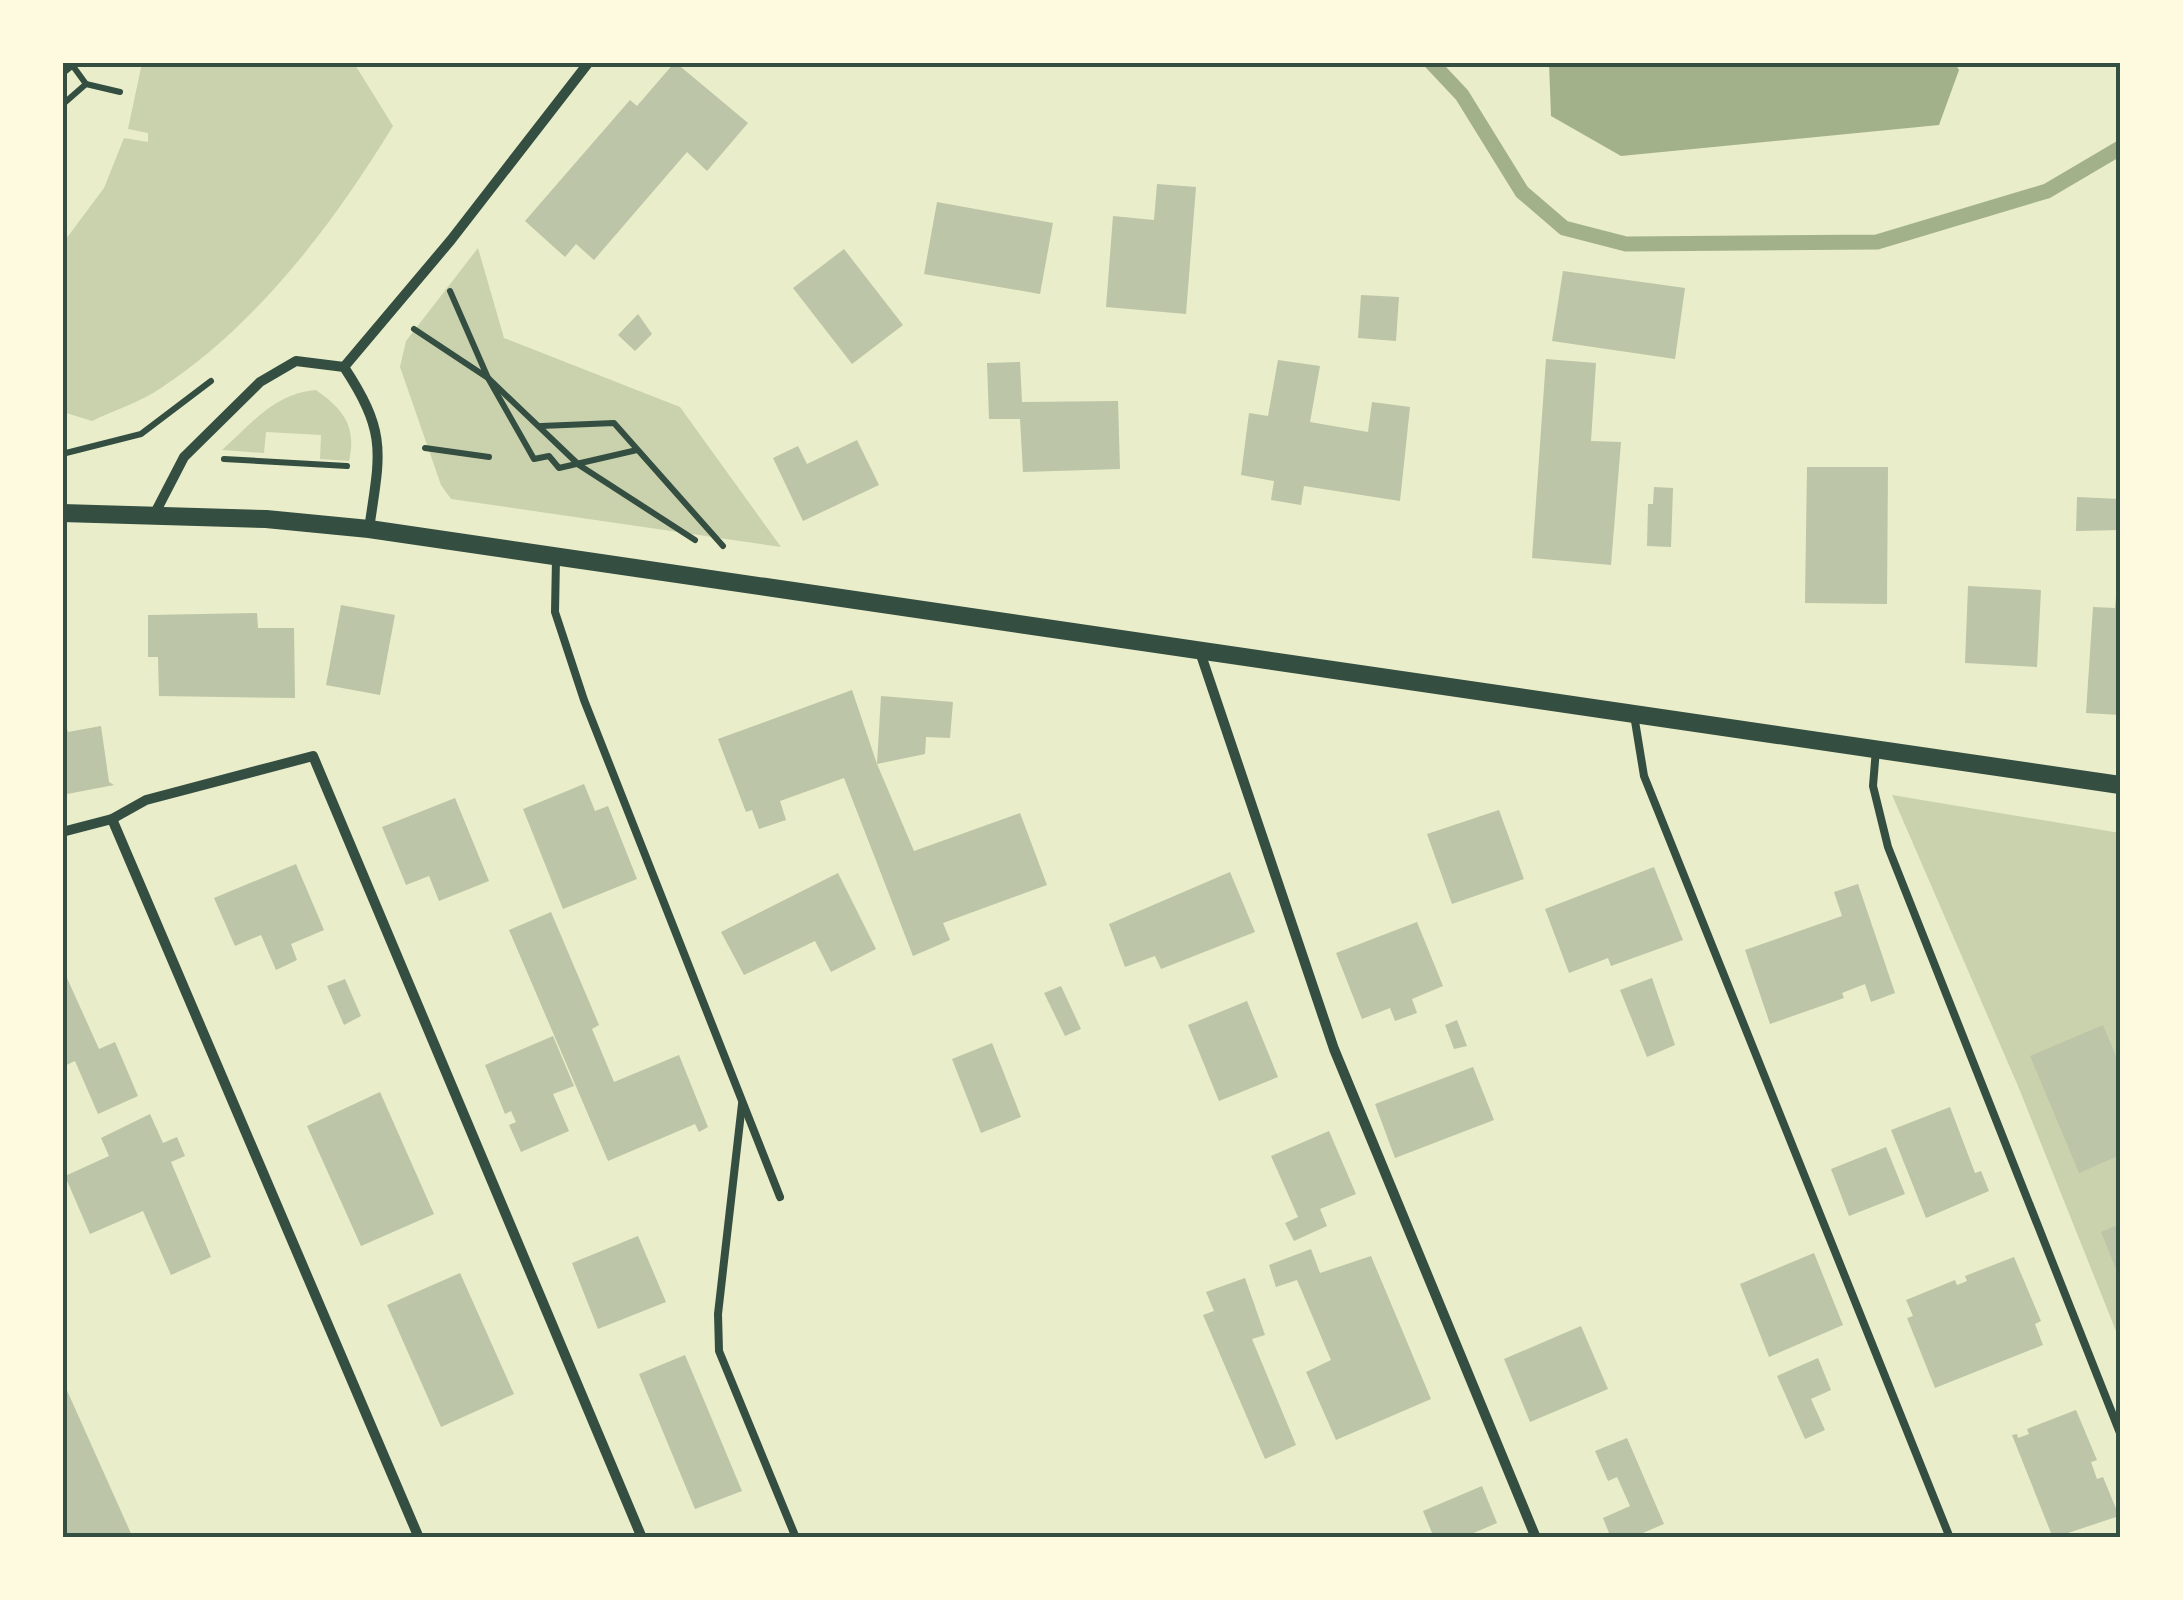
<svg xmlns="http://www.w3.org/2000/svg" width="2183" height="1600" font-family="'DM Sans',sans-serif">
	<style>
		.green { fill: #cad2ad }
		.water { fill: #a3b18a }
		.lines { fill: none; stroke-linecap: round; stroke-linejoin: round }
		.stream { stroke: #a3b18a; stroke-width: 15 }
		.building { fill: #bcc5a7 }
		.path { stroke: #344e41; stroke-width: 6 }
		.service { stroke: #344e41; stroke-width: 8 }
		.minor { stroke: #344e41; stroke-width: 10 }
		.tertiary { stroke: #344e41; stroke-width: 18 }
		.neatline { fill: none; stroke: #344e41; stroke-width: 4 }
	</style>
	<rect width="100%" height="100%" fill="#e9edc9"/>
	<!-- green -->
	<g class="green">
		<path d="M 142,63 L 354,63 L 393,126 C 333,224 258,324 161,388 C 141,402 114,410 92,421 L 63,412 L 63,243 L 104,188 L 124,138 L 148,142 L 148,133 L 128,129 Z"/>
		<polygon points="478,248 504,338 680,407 781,547 451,499 441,485 400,367 406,341"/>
		<path d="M 316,390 C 343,409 357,426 349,461 L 320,459 L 321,435 L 266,432 L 264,453 L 222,450 C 251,424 275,393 316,390 Z"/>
		<polygon points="1892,795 2120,833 2120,1341 2018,1086"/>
	</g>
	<!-- water -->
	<polygon class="water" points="1955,63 1959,70 1939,125 1621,156 1551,116 1549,63"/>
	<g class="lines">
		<!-- stream -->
		<polyline class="stream" points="1431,62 1462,95 1522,192 1564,228 1626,244 1877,242 2047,191 2120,148"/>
	</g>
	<!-- building -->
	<g class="building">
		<polygon points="675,62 748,123 707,171 687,152 594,260 576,244 565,257 525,221 630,100 637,106"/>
		<polygon points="1157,184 1196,187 1186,314 1106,307 1113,216 1154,220"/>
		<polygon points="937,202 1053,223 1040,294 924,274"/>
		<polygon points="844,249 903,325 852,364 793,288"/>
		<polygon points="1563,271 1685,288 1675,359 1552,341"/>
		<polygon points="1361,295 1399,297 1396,341 1358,338"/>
		<polygon points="638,314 652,334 635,351 618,335"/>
		<polygon points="1546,359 1596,363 1591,441 1621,442 1611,565 1532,558"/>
		<polygon points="1278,360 1320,366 1310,422 1368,432 1372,402 1410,407 1400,501 1304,486 1301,505 1271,500 1274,481 1241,475 1249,413 1268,416"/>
		<polygon points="1020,362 1022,402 1118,401 1120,469 1023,472 1020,419 989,419 987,363"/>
		<polygon points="857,440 879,485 803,521 773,458 798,446 807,464"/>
		<polygon points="1807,467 1888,467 1887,604 1805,603"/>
		<polygon points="1654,487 1673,488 1671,547 1647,546 1648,504 1653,504"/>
		<polygon points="2077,497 2120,499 2120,530 2076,531"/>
		<polygon points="2118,575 2120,715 2086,713 2093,607 2115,608"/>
		<polygon points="1968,586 2041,590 2037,667 1965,663"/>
		<polygon points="341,605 395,615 380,695 326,685"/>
		<polygon points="257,613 258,628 294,628 295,698 159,696 158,657 148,657 148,615"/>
		<polygon points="852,690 877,764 881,696 953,702 950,738 926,737 925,754 877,764 914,851 1020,813 1047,885 943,923 950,940 913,956 844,778 780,801 786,820 759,829 752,810 746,812 718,739"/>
		<polygon points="62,713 68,732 101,726 109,782 114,785 62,795"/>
		<polygon points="584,784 595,811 608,806 637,879 563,909 523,809"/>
		<polygon points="455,798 489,881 439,901 429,876 406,885 382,827"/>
		<polygon points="1499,810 1524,879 1452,904 1427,834"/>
		<polygon points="296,864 324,930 291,944 297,960 276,970 261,935 235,946 214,898"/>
		<polygon points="1654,867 1683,940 1611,966 1608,958 1569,973 1545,909"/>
		<polygon points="1230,872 1255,932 1161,969 1155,956 1125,967 1109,924"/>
		<polygon points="838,873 876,949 831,972 815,941 744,975 721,932"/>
		<polygon points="1858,884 1895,993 1871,1002 1865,984 1842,993 1844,998 1770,1024 1745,950 1842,916 1834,892"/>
		<polygon points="551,912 599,1025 592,1029 614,1082 679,1055 708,1127 699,1132 695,1124 608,1161 509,930"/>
		<polygon points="1417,922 1443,986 1412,999 1417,1013 1395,1021 1390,1008 1362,1019 1336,953"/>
		<polygon points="62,967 99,1049 115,1042 138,1096 98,1114 75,1061 62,1067"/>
		<polygon points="1652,978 1675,1045 1647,1057 1620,990"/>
		<polygon points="345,979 361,1016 344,1025 327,986"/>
		<polygon points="1061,986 1081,1029 1065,1036 1044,993"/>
		<polygon points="1247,1001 1278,1077 1219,1101 1188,1025"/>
		<polygon points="1457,1020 1467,1046 1454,1049 1445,1025"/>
		<polygon points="2103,1025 2120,1066 2120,1155 2079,1173 2030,1056"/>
		<polygon points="553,1036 574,1086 553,1094 569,1131 521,1152 509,1125 516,1122 511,1111 505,1114 485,1065"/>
		<polygon points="992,1043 1021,1117 981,1133 952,1059"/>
		<polygon points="1473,1067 1494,1120 1395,1158 1375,1104"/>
		<polygon points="380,1092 434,1214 361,1246 307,1126"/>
		<polygon points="1950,1107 1975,1173 1981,1171 1989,1191 1926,1218 1891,1130"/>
		<polygon points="150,1114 163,1143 177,1137 185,1156 171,1162 211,1257 171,1275 143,1211 90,1234 65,1176 109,1156 101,1138"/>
		<polygon points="1329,1131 1356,1194 1320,1209 1327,1226 1294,1241 1285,1223 1298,1217 1271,1156"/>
		<polygon points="1886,1147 1905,1194 1849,1216 1831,1169"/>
		<polygon points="2120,1224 2120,1279 2101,1232"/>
		<polygon points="638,1236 666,1302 598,1329 572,1263"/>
		<polygon points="1311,1249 1320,1273 1371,1256 1431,1399 1336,1440 1306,1372 1331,1360 1297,1280 1276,1287 1269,1265"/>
		<polygon points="1814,1253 1843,1325 1769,1357 1740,1284"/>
		<polygon points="2014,1257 2041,1321 2035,1324 2043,1345 1935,1388 1907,1318 1913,1316 1906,1300 1955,1280 1957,1285 1967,1281 1965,1276"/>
		<polygon points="460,1273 514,1394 441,1427 387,1305"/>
		<polygon points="1245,1278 1265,1335 1252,1339 1296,1445 1265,1459 1203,1315 1214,1311 1206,1292"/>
		<polygon points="1581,1326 1608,1389 1530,1422 1504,1359"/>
		<polygon points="685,1355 742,1491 695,1509 639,1374"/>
		<polygon points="1818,1358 1831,1390 1811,1399 1825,1430 1805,1439 1777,1376"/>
		<polygon points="65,1386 133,1538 62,1538"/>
		<polygon points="2076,1410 2097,1460 2091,1462 2097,1479 2103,1477 2119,1516 2053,1538 2012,1435 2017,1434 2018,1438 2029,1434 2027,1429"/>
		<polygon points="1627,1438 1664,1524 1631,1538 1611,1538 1603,1518 1630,1506 1617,1477 1608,1481 1595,1451"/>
		<polygon points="1482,1486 1497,1523 1462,1538 1434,1538 1423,1511"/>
	</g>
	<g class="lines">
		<!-- path -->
		<g class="path">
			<polyline points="70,62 86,84 120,92"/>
			<polyline points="62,74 77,62"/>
			<polyline points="62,105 86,84"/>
			<polyline points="450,291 488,378 534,459 549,456 559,468 637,450"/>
			<polyline points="414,329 488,378 579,465 695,540"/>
			<polyline points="541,426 614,423 723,546"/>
			<polyline points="425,448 489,457"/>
			<polyline points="62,454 141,434 211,381"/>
			<polyline points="224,459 347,466"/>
		</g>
		<!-- service -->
		<g class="service">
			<polyline points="556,558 555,612 584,700 780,1197"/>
			<polyline points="1634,715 1644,776 1950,1538"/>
			<polyline points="1876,749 1873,786 1888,847 2120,1433"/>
			<polyline points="742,1104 718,1314 719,1351 796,1538"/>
		</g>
		<!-- minor -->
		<g class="minor">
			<polyline points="344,367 451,240 589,62"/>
			<path d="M 155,513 L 184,457 L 260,382 L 296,361 L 344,367 C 388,434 380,453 369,529"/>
			<polyline points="1200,652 1334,1049 1536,1538"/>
			<polyline points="112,819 419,1538"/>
			<polyline points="62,832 112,819 146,800 313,756 642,1538"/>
		</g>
		<!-- tertiary -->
		<polyline class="tertiary" points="62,513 266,519 369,529 2120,785"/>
	</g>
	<!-- border -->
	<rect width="2183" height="1600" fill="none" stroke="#fefae0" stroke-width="130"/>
	<rect x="65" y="65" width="2053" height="1470" class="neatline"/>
</svg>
